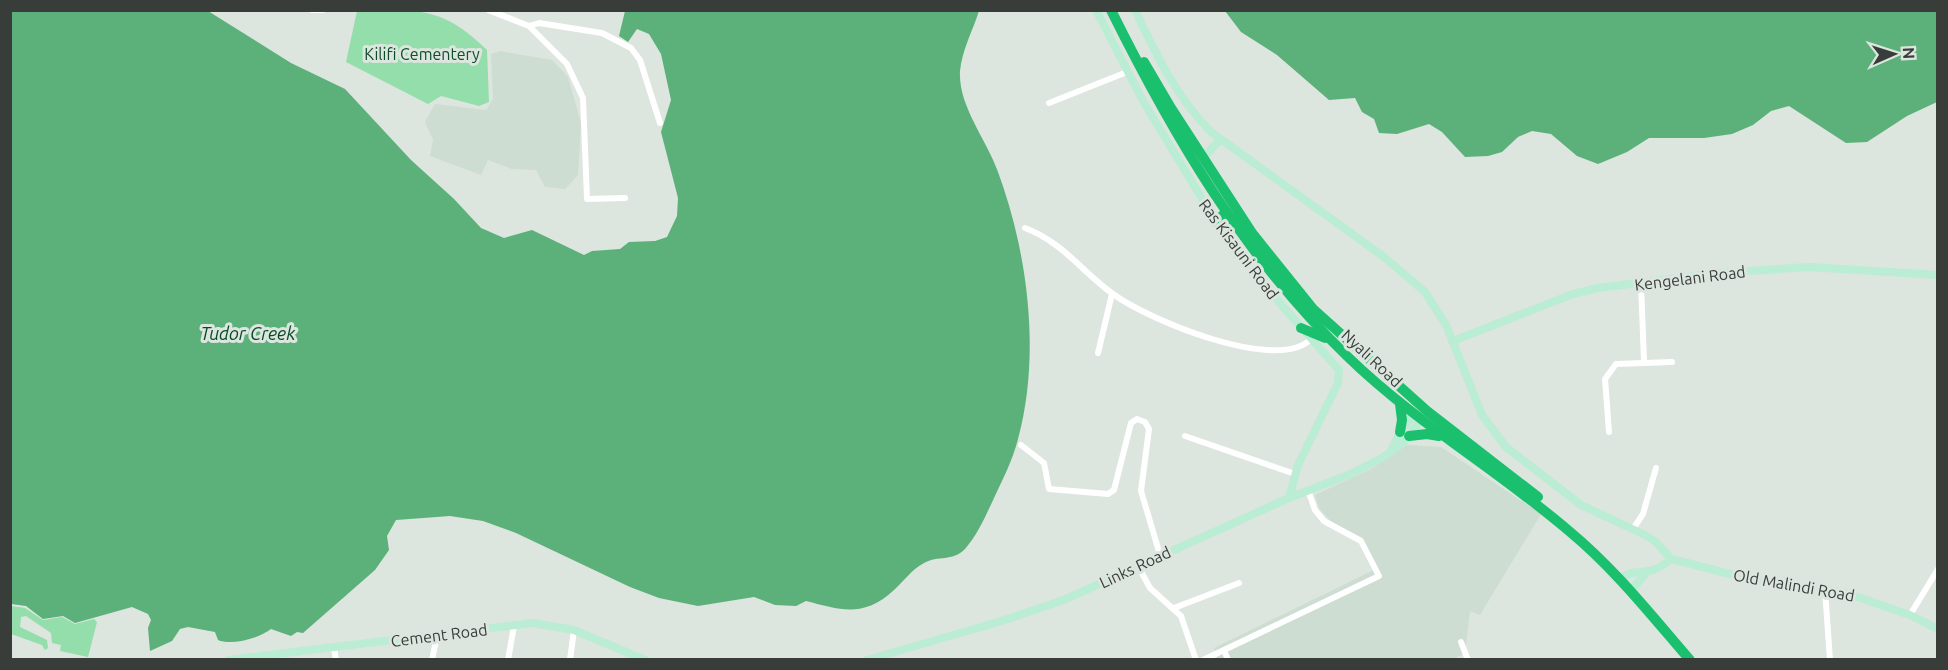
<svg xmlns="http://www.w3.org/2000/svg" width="1948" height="670" font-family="Ubuntu,sans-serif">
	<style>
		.built { fill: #cdddd1 }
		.green { fill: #93deab }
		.water { fill: #5cb07a }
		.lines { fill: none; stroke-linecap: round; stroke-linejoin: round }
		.street { stroke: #fff; stroke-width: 6 }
		.secondary { stroke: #bbecd4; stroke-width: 8 }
		.highway { stroke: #1bc06e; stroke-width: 10 }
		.labels { text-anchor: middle; stroke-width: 6; stroke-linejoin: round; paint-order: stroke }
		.park-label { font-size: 16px; fill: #0d4e2b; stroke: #dce5de }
		.street-label { font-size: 16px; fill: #393d3a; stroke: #dce5de }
		.water-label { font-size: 18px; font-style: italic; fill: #064a27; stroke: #dce5de }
	</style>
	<rect width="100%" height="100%" fill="#dce5de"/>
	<!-- built -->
	<g class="built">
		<polygon points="500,51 552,60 568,77 581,123 578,175 565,189 545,187 536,170 512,169 488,160 481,175 430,156 433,140 425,122 435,104 486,110 493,99 491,54"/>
		<polygon points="1407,445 1441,447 1541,514 1480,615 1470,611 1465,653 1453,659 1218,660 1214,648 1378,568 1361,537 1333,524 1319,508 1315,495 1371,469"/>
	</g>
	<!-- green -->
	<g class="green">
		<path d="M 357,11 C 418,10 440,5 487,50 L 489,102 L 479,106 L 441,96 L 428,104 L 346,62 Z"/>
		<polygon points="11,606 25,608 43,620 62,617 75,624 94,619 97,622 88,657 60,651 61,645 52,643 51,633 26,616 21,617 20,627 47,640 48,648 45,650 42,645 11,634"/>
	</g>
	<!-- water -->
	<g class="water">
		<path d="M 11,11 L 208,11 L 291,63 L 345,89 L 411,160 L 454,199 L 481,228 L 504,238 L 532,230 L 584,255 L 592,251 L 620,249 L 629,242 L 655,241 L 667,237 L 677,216 L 678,198 L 661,132 L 671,100 L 661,54 L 649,34 L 637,29 L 628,42 L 619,36 L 625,11 L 979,11 C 973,30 962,50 960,71 C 958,106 987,140 998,172 C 1028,253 1041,355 1018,439 C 1013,459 1003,479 994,498 C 986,515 978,534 965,549 C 952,562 938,555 924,563 C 911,570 905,580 894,590 C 864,618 841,610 806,601 L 796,606 L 775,605 L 754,597 L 698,606 L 659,598 L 630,587 L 516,533 L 483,521 L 450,516 L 396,520 L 387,536 L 389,550 L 375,570 L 303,633 L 297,632 L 291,636 L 271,629 C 260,638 231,646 218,640 L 215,632 L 188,627 L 180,629 L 172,641 L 150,651 L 148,628 L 151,620 L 148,614 L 132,607 L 75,623 L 63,616 L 43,619 L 26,606 L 11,604 Z"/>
		<polygon points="1225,11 1937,11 1937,102 1907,116 1867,142 1846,143 1789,106 1771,111 1753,125 1732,134 1704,138 1649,138 1627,152 1598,164 1577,156 1551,134 1532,131 1518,137 1502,152 1488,156 1465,157 1442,132 1429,124 1397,134 1379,133 1374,119 1362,112 1355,98 1329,100 1277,55 1241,32"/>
	</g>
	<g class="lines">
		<!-- street -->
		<g class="street">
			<polyline points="312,10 323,10"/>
			<polyline points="488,10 529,26 539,23 602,33 631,48 640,60 660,123"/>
			<polyline points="529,26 567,64 583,98 587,199 625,198"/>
			<polyline points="1049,103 1127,72"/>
			<path d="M 1025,228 C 1064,243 1081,271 1113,294 C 1147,319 1277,374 1311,339"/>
			<polyline points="1641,284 1644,361"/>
			<polyline points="1098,353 1112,294"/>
			<polyline points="1609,432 1605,379 1616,364 1672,362"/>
			<polyline points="1185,436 1295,474"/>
			<polyline points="1021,445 1044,463 1049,489 1108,494 1114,490 1131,423 1137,419 1145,422 1149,429 1141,491 1160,555"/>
			<polyline points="1633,529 1643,514 1656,468"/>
			<polyline points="1138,566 1150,588 1181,616 1196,660"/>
			<polyline points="1825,590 1830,660"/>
			<polyline points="1174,608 1239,583"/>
			<polyline points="1910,615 1938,569"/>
			<polyline points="1461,642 1468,660"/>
			<polyline points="334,648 336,660"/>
			<polyline points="1224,650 1228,660"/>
			<polyline points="432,660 437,636"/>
			<polyline points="508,660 514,626"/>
			<polyline points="570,660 574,630"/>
			<polyline points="1203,660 1379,576 1361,541 1324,521 1315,510 1308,490"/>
		</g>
		<!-- secondary -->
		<g class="secondary">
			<polyline points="1096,10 1143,101 1216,222 1272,294 1339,370 1338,383 1298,465 1289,498"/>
			<path d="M 1135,10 C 1156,54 1176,97 1211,132 L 1384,257 L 1425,292 L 1446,325 L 1482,415 L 1506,447 L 1581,505 L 1645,535 L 1656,542 L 1671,559"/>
			<polyline points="1203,158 1220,140"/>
			<polyline points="1453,341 1573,294 1598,288 1717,273 1809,267 1938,275"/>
			<polyline points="1392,449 1400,432 1418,409"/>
			<path d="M 1621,579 C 1631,570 1637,573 1649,571 C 1657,570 1665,564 1671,559 L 1742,577 L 1846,593 L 1910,615 L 1938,629"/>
			<polyline points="1631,590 1648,571"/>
			<polyline points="228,660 532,623 574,630 645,660"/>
			<polyline points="867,660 1005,620 1066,599 1289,498 1348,475 1382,458 1403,443 1424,416"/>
		</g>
		<!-- highway -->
		<g class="highway">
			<path d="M 1111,10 C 1174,137 1245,258 1348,357 C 1416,423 1498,470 1569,531 C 1615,569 1651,615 1690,660"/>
			<polyline points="1144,62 1171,108 1252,233 1313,309 1427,411 1538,497"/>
			<polyline points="1216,222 1225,213"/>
			<polyline points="1301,328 1325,338"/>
			<polyline points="1400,432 1402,420 1400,404"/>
			<polyline points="1409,436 1427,434 1439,436"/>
		</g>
	</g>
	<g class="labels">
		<!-- park labels -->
		<g class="park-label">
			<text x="422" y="60">Kilifi Cementery</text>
		</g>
		<!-- street labels -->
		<g class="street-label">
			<text transform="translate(1239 249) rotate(53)" y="6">Ras Kisauni Road</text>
			<text transform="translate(1690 278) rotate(-7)" y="6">Kengelani Road</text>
			<text transform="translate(1372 358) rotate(43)" y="6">Nyali Road</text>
			<text transform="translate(1135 567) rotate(-25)" y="6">Links Road</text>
			<text transform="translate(1794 585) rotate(10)" y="6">Old Malindi Road</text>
			<text transform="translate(439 635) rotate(-7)" y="6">Cement Road</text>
		</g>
		<!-- water labels -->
		<g class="water-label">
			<text x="248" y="340">Tudor Creek</text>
		</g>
	</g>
	<!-- border -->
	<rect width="1948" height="670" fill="none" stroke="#393d3a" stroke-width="24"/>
	<!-- north arrow -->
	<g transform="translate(1894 54) rotate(87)" stroke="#dce5de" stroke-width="4.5" paint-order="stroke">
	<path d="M0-4.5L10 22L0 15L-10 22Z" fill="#393d3a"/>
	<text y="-9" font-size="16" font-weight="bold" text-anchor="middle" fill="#393d3a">N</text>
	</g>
</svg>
